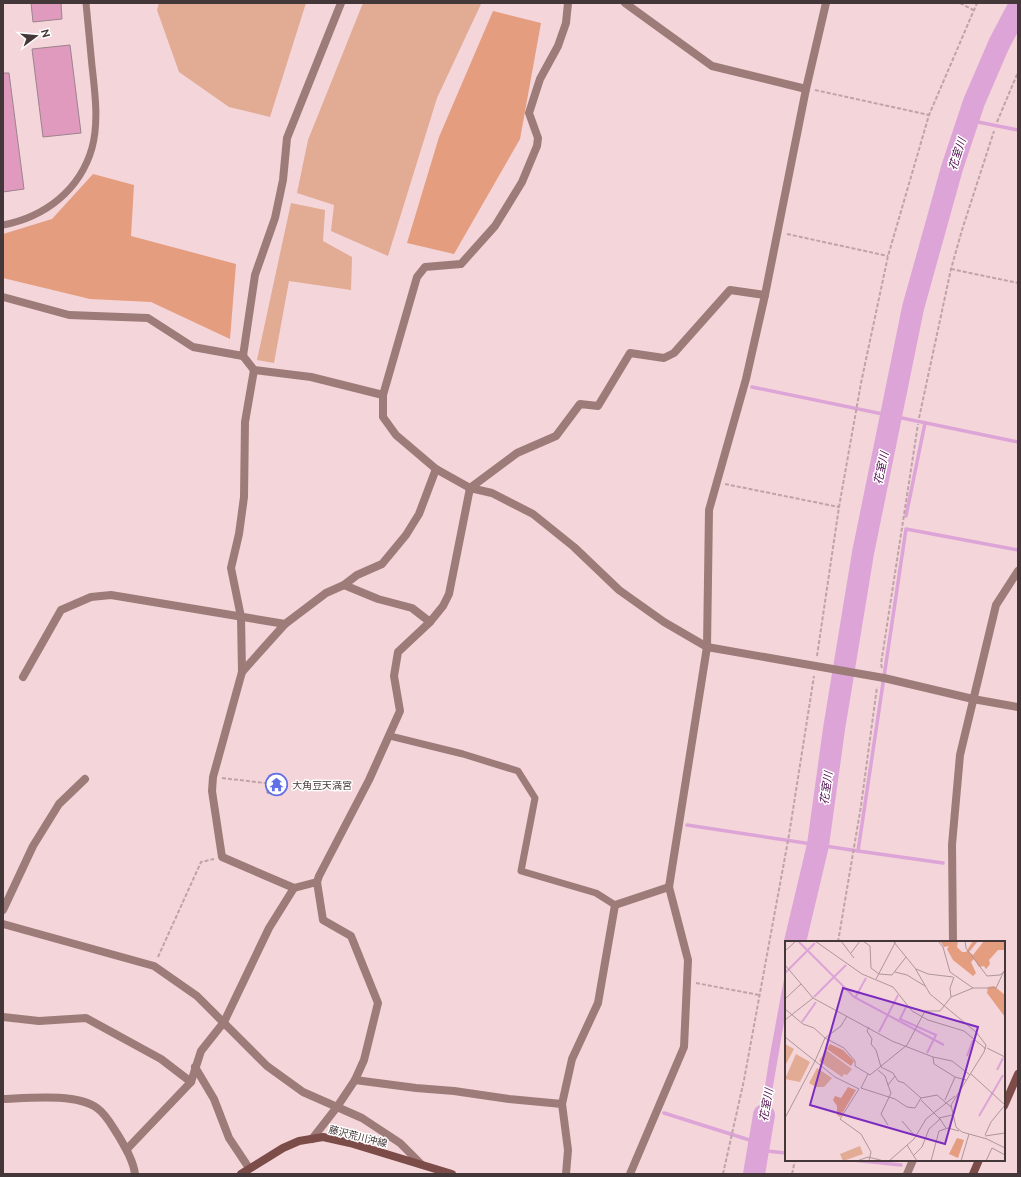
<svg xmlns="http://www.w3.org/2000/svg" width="1021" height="1177" font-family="Ubuntu,'Noto Sans JP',sans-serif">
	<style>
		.green { fill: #e2ab94 }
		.forest { fill: #e49d7f }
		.water { fill: #dda4d7 }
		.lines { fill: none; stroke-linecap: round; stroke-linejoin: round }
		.stream { stroke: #dda4d7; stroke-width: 3.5 }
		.river { stroke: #dda4d7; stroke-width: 22 }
		.building { fill: #e09abd; stroke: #9c838f }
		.path { stroke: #bea4a8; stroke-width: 2; stroke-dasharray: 4 2; stroke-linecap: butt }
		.service { stroke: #9d7b78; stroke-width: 7 }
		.minor { stroke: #9d7b78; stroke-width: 8 }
		.secondary { stroke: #7b4c48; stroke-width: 8 }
		.labels { text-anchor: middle; stroke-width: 3; stroke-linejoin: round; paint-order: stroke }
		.poi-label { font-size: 10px; fill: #443739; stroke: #fff; text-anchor: start }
		.street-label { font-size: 10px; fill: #443739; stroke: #fff }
		.water-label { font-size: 11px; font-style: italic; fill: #4e0a4b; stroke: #fff }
		.inset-river { fill: none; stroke: #dda4d7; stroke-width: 2 }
		.inset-road { fill: none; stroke: #ae969a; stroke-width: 1 }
		.view { fill: #7b2cbf; fill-opacity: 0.15; stroke: #7b2cbf; stroke-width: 2 }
		.inset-edge { fill: none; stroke: #443739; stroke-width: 2 }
	</style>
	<rect width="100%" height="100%" fill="#f4d5da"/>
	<!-- green -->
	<g class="green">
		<polygon points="159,3 306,3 270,117 229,107 179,72 157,10"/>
		<polygon points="363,3 476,3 481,4 437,98 388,256 331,231 334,205 297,193 308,140"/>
		<polygon points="291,203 325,210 323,241 352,257 351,290 289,281 274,363 257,360"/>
	</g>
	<!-- forest -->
	<g class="forest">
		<polygon points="493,11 541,23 520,139 454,254 407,243 439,137"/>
		<polygon points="93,174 134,185 131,236 236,264 230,339 151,302 90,299 3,278 3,234 52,219"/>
	</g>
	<!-- water -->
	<g class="water">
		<polygon points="794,926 801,928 799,942 791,942"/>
		<polygon points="786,968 786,1011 763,1144 756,1145 769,1060"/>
		<polygon points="761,1148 757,1174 750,1174 755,1149"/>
	</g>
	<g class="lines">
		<!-- stream -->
		<g class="stream">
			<polyline points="968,120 1018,130"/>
			<polyline points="752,387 1018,442"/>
			<polyline points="906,516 925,423"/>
			<polyline points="687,825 858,851 906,529 1018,550"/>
			<polyline points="858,851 943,863"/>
			<polyline points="664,1113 759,1143"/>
			<polyline points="758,1150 786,1153"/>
			<polyline points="853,1160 901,1165"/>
		</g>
		<!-- river -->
		<g class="river">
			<polyline points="795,942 818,845 834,729 863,553 913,308 952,168 974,102 999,44 1018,8"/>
			<polyline points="754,1174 764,1115"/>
		</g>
	</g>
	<!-- building -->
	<g class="building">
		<polygon points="31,3 61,3 62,19 33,22"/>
		<polygon points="70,45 81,133 43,137 32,49"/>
		<polygon points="3,73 9,73 24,189 3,192"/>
		<polygon points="269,775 284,777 282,795 267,793"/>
	</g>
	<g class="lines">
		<!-- path -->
		<g class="path">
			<polyline points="960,3 973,10"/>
			<polyline points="815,90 929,115"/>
			<polyline points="997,122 1018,72"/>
			<polyline points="787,234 888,256"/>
			<polyline points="951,269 1018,283"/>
			<polyline points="919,418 951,269 962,230 994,131"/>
			<polyline points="725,484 839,507"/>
			<polyline points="817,656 839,507 861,383 888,256 929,115 977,3"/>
			<polyline points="882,668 881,664 918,424"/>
			<polyline points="222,778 265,783"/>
			<polyline points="838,942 861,806 877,687"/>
			<polyline points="158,957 201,862 214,859"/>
			<polyline points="696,983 759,995"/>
			<polyline points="723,1174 744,1080 789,835 814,676"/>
			<polyline points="792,1174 795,1160"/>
		</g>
		<!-- service -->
		<g class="service">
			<path d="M 3,225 C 45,217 80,190 92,148 C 99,122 95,93 92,66 C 90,45 88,24 86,3"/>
			<polyline points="390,736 463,754 518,771 535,798 521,871 596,893 615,905"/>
		</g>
		<!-- minor -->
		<g class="minor">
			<polyline points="568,3 566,23 558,46 540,79 529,113 538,138 537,146 522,182 495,226 461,264 425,267 417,277 383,395 383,417 396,435 436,469 470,488 492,493 533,514 574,547 619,590 664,622 707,647 884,678 973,699 1018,707"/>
			<polyline points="625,3 712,66 806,89"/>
			<polyline points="3,297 69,315 148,318 193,347 243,356 255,275 275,218 283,180 287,138 341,3"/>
			<polyline points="243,356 254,370 311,377 383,395"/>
			<polyline points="254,370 245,422 244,497 239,534 231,568 241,617 242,672 213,777 212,791 222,857 294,888 317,882"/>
			<polyline points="344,585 357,575 382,564 406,535 419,514 436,469"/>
			<polyline points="242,672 285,624"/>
			<polyline points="23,677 61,610 91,597 111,595 285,624 326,593 344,585 378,599 412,608 430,622"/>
			<polyline points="3,910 33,846 59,804 85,779"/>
			<polyline points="3,924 154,966 197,996 267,1066 303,1092 362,1118 400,1143 421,1164"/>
			<polyline points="953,942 952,845 960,755 996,605 1018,571"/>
			<polyline points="3,1017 39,1021 86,1018 161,1059 191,1082"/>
			<polyline points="195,1067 214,1099 229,1138 249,1168"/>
			<polyline points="355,1080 416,1088 454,1091 509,1099 562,1104"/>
			<path d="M 3,1099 C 29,1098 76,1093 97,1108 C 106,1114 112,1126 118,1135 C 125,1147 133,1160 135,1174"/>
			<polyline points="312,1139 337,1107 355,1080 364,1060 378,1003 351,936 323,920 317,882 319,876 369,780 400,711 394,676 398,652 430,622 443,606 449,594 470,488 517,453 556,436 580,404 598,406 630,353 664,358 674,353 730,290 765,295"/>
			<polyline points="127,1149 191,1082 201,1051 224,1022 269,928 294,888"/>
			<polyline points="566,1174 568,1150 562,1104 572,1059 598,1003 615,905 669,887"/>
			<polyline points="630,1174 684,1047 688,960 669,887 707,647 709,510 746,379 765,295 806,89 826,3"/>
			<polyline points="907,1174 913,1160"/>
		</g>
		<!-- secondary -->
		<g class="secondary">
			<polyline points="1004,1106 1018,1074"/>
			<polyline points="241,1174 283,1148 299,1141 323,1137 350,1143 452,1174"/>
			<polyline points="973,1174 979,1160"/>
		</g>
	</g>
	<!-- icons -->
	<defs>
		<symbol id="temple-ring" viewBox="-11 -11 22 22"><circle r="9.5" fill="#fff" stroke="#6270e8" stroke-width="1.5"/><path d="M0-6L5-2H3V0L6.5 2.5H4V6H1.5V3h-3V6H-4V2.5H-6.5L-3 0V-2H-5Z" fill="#6270e8"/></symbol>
	</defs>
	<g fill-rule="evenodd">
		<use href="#temple-ring" x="264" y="772" width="25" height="25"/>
	</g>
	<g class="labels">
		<!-- poi labels -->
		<g class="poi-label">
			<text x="292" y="789">大角豆天満宮</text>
		</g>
		<!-- street labels -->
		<g class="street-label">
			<text transform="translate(358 1136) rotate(14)" y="4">藤沢荒川沖線</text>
		</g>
		<!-- water labels -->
		<g class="water-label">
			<text transform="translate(957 154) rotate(-72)" y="4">花室川</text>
			<text transform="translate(881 468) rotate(-78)" y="4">花室川</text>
			<text transform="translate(826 788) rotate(-82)" y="4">花室川</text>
			<text transform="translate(766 1105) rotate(-80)" y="4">花室川</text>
		</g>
	</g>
	<!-- overview -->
	<g transform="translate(785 941)">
		<rect width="220" height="220" fill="#f4d5da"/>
		<path d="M 0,103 L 9,108 L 1,123 L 0,123 ZM 41,109 L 67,128 L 62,134 L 59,133 L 57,136 L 34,120 ZM 11,113 L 25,121 L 15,141 L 0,138 ZM 32,127 L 47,137 L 39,146 L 31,146 L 24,142 ZM 75,205 L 78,213 L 58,220 L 55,213 Z" fill="#e2ab94"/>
		<path d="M 155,0 L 173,0 L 172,6 L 177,11 L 181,11 L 188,0 L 193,0 L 184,11 L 188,14 L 199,0 L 220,0 L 220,9 L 213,9 L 204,19 L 205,23 L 201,28 L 199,25 L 194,26 L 189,18 L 186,21 L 191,32 L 188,35 L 168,19 L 162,8 L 164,5 L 159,6 ZM 209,45 L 220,54 L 220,76 L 202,52 L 203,46 ZM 45,103 L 58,109 L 69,120 L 66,125 L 42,108 ZM 63,146 L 71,149 L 55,176 L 52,174 L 52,165 L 48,159 L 50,155 L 56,157 ZM 172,197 L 179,199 L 173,217 L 164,213 Z" fill="#e49d7f"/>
		<path class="inset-river" d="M 13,0 L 69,56 L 159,104M 0,32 L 30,2M 29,56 L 61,24M 70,57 L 81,37M 121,66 L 115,78 L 151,94 L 142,112M 17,81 L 31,61M 94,91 L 113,54M 182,115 L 188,99M 212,129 L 218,117M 194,175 L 218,134"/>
		<path class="inset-road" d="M 30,0 L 77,33 L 108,46 L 127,70 L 143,79 L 179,90 L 201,108M 56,0 L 69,17M 78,0 L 85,5 L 86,27 L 94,33 L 107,34 L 121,16M 108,0 L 130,27 L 145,53 L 191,91 L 201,104 L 199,111 L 166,164 L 171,186 L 177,191 L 202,198 L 220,207M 153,0 L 158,6 L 165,31 L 188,47M 180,0 L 181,7 L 202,35 L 215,34 L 220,30M 0,10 L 11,0M 66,12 L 75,0M 0,24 L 28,57 L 107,100 L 148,116 L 167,120 L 185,134M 131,28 L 143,33 L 168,36M 110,31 L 122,34 L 140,45M 91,38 L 111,0M 166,56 L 165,47 L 169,36M 0,58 L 16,43M 0,68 L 18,83 L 29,87 L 40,97 L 59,107 L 70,120 L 70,125 L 85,134 L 122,104 L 140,70 L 155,70 L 166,56 L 188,47 L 211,47 L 219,30M 0,79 L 28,57M 84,86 L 82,90 L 87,98 L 86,103 L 91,109 L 96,126 L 108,132 L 113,140 L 119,142 L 136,157 L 152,154 L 166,166M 0,96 L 50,136 L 74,148 L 55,178 L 76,193 L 86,211 L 84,220M 202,107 L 220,116M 148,116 L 149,123 L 170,136 L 181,139M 93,129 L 100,135 L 103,144M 186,133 L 220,164M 76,147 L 110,158 L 122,166 L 130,167 L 136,157M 76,147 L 83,133M 136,159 L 155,178 L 161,187M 160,159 L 170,136M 0,177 L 30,120 L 40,97 L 56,85 L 62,75M 154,177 L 167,174M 117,180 L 130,195M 103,184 L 96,173 L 106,152 L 103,144 L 110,135M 200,194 L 206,181 L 220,164M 200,195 L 220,192M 122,204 L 132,220M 128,215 L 137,206 L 144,188 L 155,178M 72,220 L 83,216 L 99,220M 104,220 L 129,198 L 141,178 L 170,155M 146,220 L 154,190 L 163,187 L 174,190M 176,220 L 184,193M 201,220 L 207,207 L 220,214"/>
		<path class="view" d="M 58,47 L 193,86 L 160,203 L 25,164 Z"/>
		<rect width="220" height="220" class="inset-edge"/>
	</g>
	<!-- border -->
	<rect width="1021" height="1177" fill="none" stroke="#443739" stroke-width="8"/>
	<!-- north arrow -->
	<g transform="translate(36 36) rotate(74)" stroke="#ffffff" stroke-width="3" paint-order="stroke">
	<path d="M0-3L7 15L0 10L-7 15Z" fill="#443739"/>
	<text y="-6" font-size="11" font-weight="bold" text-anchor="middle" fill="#443739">N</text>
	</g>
</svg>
